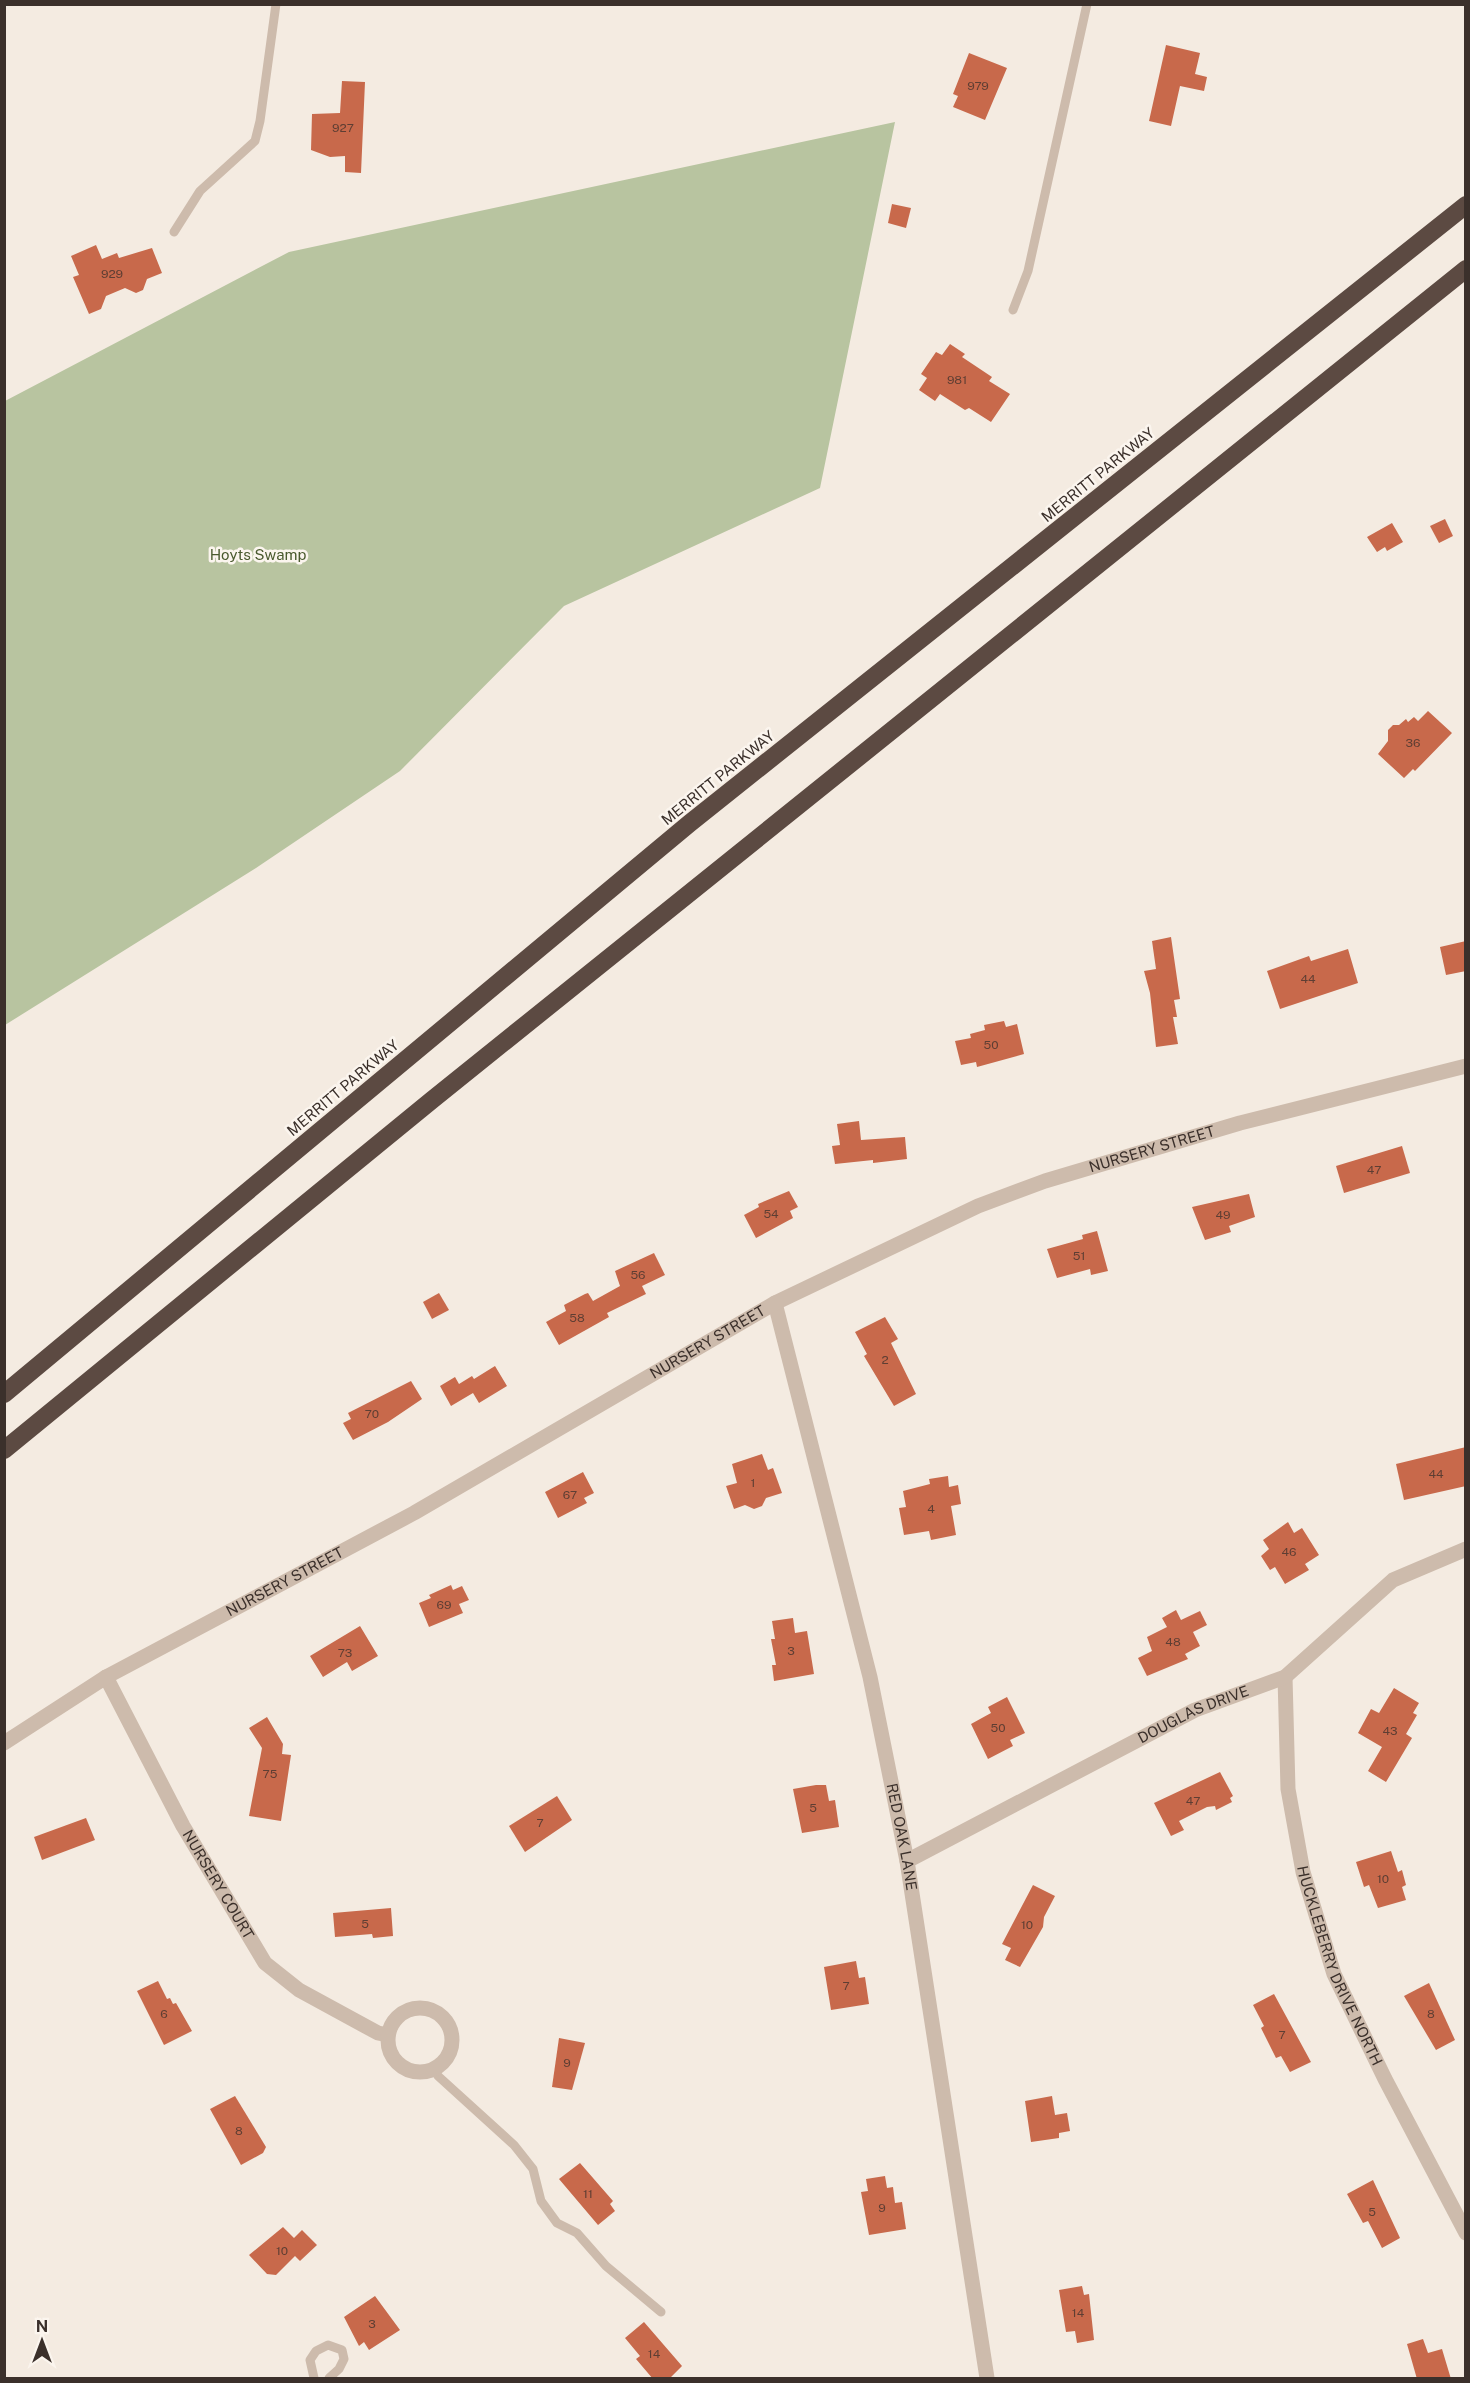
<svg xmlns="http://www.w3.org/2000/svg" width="1470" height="2383" font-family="'Public Sans',sans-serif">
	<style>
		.green { fill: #b8c4a0 }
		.building { fill: #c8694b }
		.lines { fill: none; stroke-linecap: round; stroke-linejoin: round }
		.lane { stroke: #cdbbac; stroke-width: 9 }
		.street { stroke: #cdbbac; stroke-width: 15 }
		.highway { stroke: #5c4a42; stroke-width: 18 }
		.labels { text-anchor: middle; stroke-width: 5; stroke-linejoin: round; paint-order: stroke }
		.number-label { font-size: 12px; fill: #5e3e33 }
		.street-label { font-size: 15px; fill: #3b302b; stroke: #fbf5ee }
		.park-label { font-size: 15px; fill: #4a5a2e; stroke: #fbf5ee }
	</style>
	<rect width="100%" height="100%" fill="#f4ebe1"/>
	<!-- green -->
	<polygon class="green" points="895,122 820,488 564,606 400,771 256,868 5,1025 5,401 289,252"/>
	<!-- building -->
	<g class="building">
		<polygon points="1166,45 1200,53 1195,74 1207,77 1204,91 1180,86 1171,126 1149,121"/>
		<polygon points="969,53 1007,68 985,120 953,107 958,96 953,94"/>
		<polygon points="342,81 365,82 361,173 345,172 345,156 330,157 311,150 312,114 340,113"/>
		<polygon points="892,204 911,208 906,228 888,223"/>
		<polygon points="96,245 102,259 117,253 119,258 152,248 162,273 147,279 143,290 136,293 125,288 106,296 101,309 89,314 73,277 79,275 71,256"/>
		<polygon points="950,344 965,354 962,357 992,377 989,381 1010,394 991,422 969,408 965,410 940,394 935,401 919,390 927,378 921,374 936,352 942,355"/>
		<polygon points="1445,519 1453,536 1439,543 1430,526"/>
		<polygon points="1392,523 1403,542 1387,551 1385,547 1377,552 1367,537"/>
		<polygon points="1428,711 1452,733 1415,771 1413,769 1404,778 1378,754 1388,741 1388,730 1393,725 1399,725 1406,719 1408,722 1414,717 1418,721"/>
		<polygon points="1171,937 1180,999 1174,1000 1177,1017 1173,1017 1178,1044 1156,1047 1150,993 1144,971 1156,969 1152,941"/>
		<polygon points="1466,941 1466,971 1446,975 1440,947"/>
		<polygon points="1348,949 1358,983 1280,1009 1267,971 1309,956 1311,961"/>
		<polygon points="1004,1021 1006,1027 1017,1024 1024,1054 977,1067 976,1062 961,1065 955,1041 971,1038 970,1034 985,1030 984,1025"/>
		<polygon points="859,1121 861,1140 905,1137 907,1159 873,1163 873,1160 835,1164 832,1146 840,1145 837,1124"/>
		<polygon points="1402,1146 1410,1173 1344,1193 1336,1166"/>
		<polygon points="789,1191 798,1207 790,1211 793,1218 756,1238 744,1215 759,1207 758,1204"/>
		<polygon points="1249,1194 1255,1217 1229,1226 1231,1232 1205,1240 1192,1207"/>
		<polygon points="1097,1231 1108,1271 1091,1275 1090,1269 1057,1278 1047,1249 1083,1239 1082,1235"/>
		<polygon points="654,1253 665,1275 642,1286 646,1294 607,1313 609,1317 559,1345 546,1322 566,1311 564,1305 585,1294 588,1293 593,1301 620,1286 615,1271"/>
		<polygon points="439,1293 449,1310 432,1319 423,1302"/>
		<polygon points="885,1317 898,1339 891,1343 916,1394 894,1406 864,1356 867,1354 855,1332"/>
		<polygon points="495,1366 507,1386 479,1403 473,1393 451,1406 440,1386 455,1377 459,1384 472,1376 474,1379"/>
		<polygon points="411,1381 422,1399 388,1422 353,1440 343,1423 351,1419 348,1413"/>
		<polygon points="1466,1447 1466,1486 1404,1500 1396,1464"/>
		<polygon points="762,1454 768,1470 773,1468 782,1493 766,1498 762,1506 754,1509 745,1505 734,1509 726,1486 737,1483 732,1464"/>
		<polygon points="583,1472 594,1493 584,1498 587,1503 558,1518 545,1492"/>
		<polygon points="948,1476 949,1487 958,1485 961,1504 951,1506 956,1535 931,1540 929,1531 904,1535 899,1508 906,1507 903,1491 930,1484 929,1479"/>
		<polygon points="1288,1522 1294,1533 1302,1528 1319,1555 1305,1564 1309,1570 1285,1584 1275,1567 1270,1570 1261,1556 1269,1549 1263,1540"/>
		<polygon points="451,1585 453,1590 462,1586 469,1600 459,1604 463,1613 429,1627 419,1603 431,1598 429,1595"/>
		<polygon points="1176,1610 1181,1620 1200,1611 1207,1625 1193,1632 1200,1646 1185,1654 1188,1659 1147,1676 1138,1658 1152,1651 1147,1637 1167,1627 1162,1618"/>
		<polygon points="793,1618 795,1633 807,1631 814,1674 774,1681 772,1665 776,1665 771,1639 775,1639 772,1621"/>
		<polygon points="360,1626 378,1656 352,1671 347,1662 323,1677 310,1656"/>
		<polygon points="1394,1688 1419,1703 1413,1713 1417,1715 1406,1734 1412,1738 1386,1782 1368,1771 1382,1747 1358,1733 1371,1709 1379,1713"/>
		<polygon points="1007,1697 1025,1733 1010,1740 1013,1746 988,1759 971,1724 991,1713 988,1707"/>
		<polygon points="267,1717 283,1744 282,1754 291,1755 281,1821 249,1816 262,1748 249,1728"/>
		<polygon points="1220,1772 1233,1796 1230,1798 1232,1802 1216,1810 1215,1806 1207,1807 1179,1821 1184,1830 1171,1836 1154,1803"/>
		<polygon points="816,1785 826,1785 829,1801 835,1800 839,1827 802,1833 793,1789"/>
		<polygon points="557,1796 572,1820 525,1852 509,1826"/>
		<polygon points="86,1818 95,1840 42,1860 34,1837"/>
		<polygon points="1391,1851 1398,1872 1402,1870 1406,1885 1402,1887 1406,1900 1378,1908 1369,1885 1364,1887 1356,1862"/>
		<polygon points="1033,1885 1055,1896 1044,1917 1043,1927 1020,1967 1005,1960 1011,1948 1002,1944"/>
		<polygon points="391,1908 393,1936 373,1938 372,1934 335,1937 333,1913"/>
		<polygon points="856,1961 859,1978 865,1977 869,2004 831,2010 824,1967"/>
		<polygon points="158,1981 167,1999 170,1998 173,2004 176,2003 192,2031 164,2045 137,1991"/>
		<polygon points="1429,1983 1455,2040 1436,2050 1404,1996"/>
		<polygon points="1274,1994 1311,2062 1290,2072 1281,2056 1276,2058 1261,2028 1264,2026 1253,2005"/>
		<polygon points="559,2038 585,2043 572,2090 552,2087"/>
		<polygon points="235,2096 266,2147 263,2153 241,2165 210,2109"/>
		<polygon points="1052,2096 1055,2115 1067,2113 1070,2131 1059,2133 1059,2138 1031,2142 1025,2101"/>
		<polygon points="580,2163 613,2201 610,2204 615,2211 598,2225 559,2179"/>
		<polygon points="885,2176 887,2188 893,2187 895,2203 902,2202 906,2229 869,2235 861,2192 868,2191 866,2179"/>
		<polygon points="1373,2180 1400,2238 1382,2248 1368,2221 1363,2223 1347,2194"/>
		<polygon points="283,2227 294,2238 302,2230 317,2245 300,2261 295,2256 276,2275 267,2274 249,2255"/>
		<polygon points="1082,2286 1084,2295 1089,2294 1094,2340 1077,2343 1075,2331 1066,2332 1059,2290"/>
		<polygon points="375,2296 400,2330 369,2350 364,2342 359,2346 344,2317"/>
		<polygon points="644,2322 682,2366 669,2379 653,2379 636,2359 640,2356 625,2338"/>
		<polygon points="1423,2339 1428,2353 1442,2349 1451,2379 1417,2379 1407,2344"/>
	</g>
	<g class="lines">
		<!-- lane -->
		<g class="lane">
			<polyline points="174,232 200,191 255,141 260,121 276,4"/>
			<polyline points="1013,310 1028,271 1087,4"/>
			<polyline points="435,2068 438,2076 514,2145 533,2169 541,2201 557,2223 577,2233 606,2266 661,2312"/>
			<polyline points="314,2378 310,2360 316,2351 328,2345 342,2350 344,2359 339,2369 329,2378"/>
		</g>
		<!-- street -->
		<g class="street">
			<path id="s1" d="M 775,1303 L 870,1677 L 907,1861 L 987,2378"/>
			<path id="s2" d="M 106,1677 L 183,1826 L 265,1963 L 299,1990 L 378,2033 L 388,2035"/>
			<path id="s3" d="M 1285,1677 L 1288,1789 L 1303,1872 L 1334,1974 L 1385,2079 L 1466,2233"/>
			<path id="s4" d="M 4,1743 L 106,1677 L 414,1513 L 775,1303 L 978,1206 L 1045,1181 L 1240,1123 L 1466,1066"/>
			<path id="s5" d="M 907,1861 L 1195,1710 L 1285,1677 L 1393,1580 L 1466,1549"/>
			<circle cx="420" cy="2040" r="32"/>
		</g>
		<!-- highway -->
		<g class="highway">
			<polyline points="4,1394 690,823 1466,205"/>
			<polyline points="4,1450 432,1100 1466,269"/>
		</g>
	</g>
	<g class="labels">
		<!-- number labels -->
		<g class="number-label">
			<text x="978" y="90">979</text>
			<text x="343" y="132">927</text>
			<text x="112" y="278">929</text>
			<text x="957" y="384">981</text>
			<text x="1413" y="747">36</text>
			<text x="1308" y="983">44</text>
			<text x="991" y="1049">50</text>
			<text x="1374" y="1174">47</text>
			<text x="771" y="1218">54</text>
			<text x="1223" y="1219">49</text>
			<text x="1079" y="1260">51</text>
			<text x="638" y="1279">56</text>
			<text x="577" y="1322">58</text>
			<text x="885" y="1364">2</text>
			<text x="372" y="1418">70</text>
			<text x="1436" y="1478">44</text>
			<text x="753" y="1487">1</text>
			<text x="570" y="1499">67</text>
			<text x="931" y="1513">4</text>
			<text x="1289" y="1556">46</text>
			<text x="444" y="1609">69</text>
			<text x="1173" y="1646">48</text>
			<text x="791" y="1655">3</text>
			<text x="345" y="1657">73</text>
			<text x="998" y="1732">50</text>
			<text x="1390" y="1735">43</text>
			<text x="270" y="1778">75</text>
			<text x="1193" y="1805">47</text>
			<text x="813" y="1812">5</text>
			<text x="540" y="1827">7</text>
			<text x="1383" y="1883">10</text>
			<text x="365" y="1928">5</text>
			<text x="1027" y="1929">10</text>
			<text x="846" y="1990">7</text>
			<text x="164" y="2018">6</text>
			<text x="1431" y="2018">8</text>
			<text x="1282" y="2039">7</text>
			<text x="567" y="2067">9</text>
			<text x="239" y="2135">8</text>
			<text x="588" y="2198">11</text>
			<text x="882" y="2212">9</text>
			<text x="1372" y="2216">5</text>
			<text x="282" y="2255">10</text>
			<text x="1078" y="2317">14</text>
			<text x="372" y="2328">3</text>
			<text x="654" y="2358">14</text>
		</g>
		<!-- street labels -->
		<g class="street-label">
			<text transform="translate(1098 475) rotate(-39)" y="5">MERRITT PARKWAY</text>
			<text transform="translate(718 778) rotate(-39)" y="5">MERRITT PARKWAY</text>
			<text transform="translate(343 1088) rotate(-40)" y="5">MERRITT PARKWAY</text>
			<text dy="5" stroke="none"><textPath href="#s4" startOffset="1296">NURSERY STREET</textPath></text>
			<text dy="5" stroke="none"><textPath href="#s4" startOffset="810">NURSERY STREET</textPath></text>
			<text dy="5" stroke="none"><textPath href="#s4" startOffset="324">NURSERY STREET</textPath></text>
			<text dy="5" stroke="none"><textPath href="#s5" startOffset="322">DOUGLAS DRIVE</textPath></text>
			<text dy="5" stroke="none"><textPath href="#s1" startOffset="549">RED OAK LANE</textPath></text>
			<text dy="5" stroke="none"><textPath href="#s2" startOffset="236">NURSERY COURT</textPath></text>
			<text dy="5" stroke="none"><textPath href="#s3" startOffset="297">HUCKLEBERRY DRIVE NORTH</textPath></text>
		</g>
		<!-- park labels -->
		<g class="park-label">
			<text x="258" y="560">Hoyts Swamp</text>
		</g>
	</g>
	<!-- border -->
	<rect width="1470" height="2383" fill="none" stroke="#3b302b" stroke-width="12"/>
	<!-- north arrow -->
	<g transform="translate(42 2341)" stroke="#fbf5ee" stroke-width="4.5" paint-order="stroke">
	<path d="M0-4.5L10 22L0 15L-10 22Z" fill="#3b302b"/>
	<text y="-9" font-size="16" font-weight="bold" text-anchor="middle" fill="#3b302b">N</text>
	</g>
</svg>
